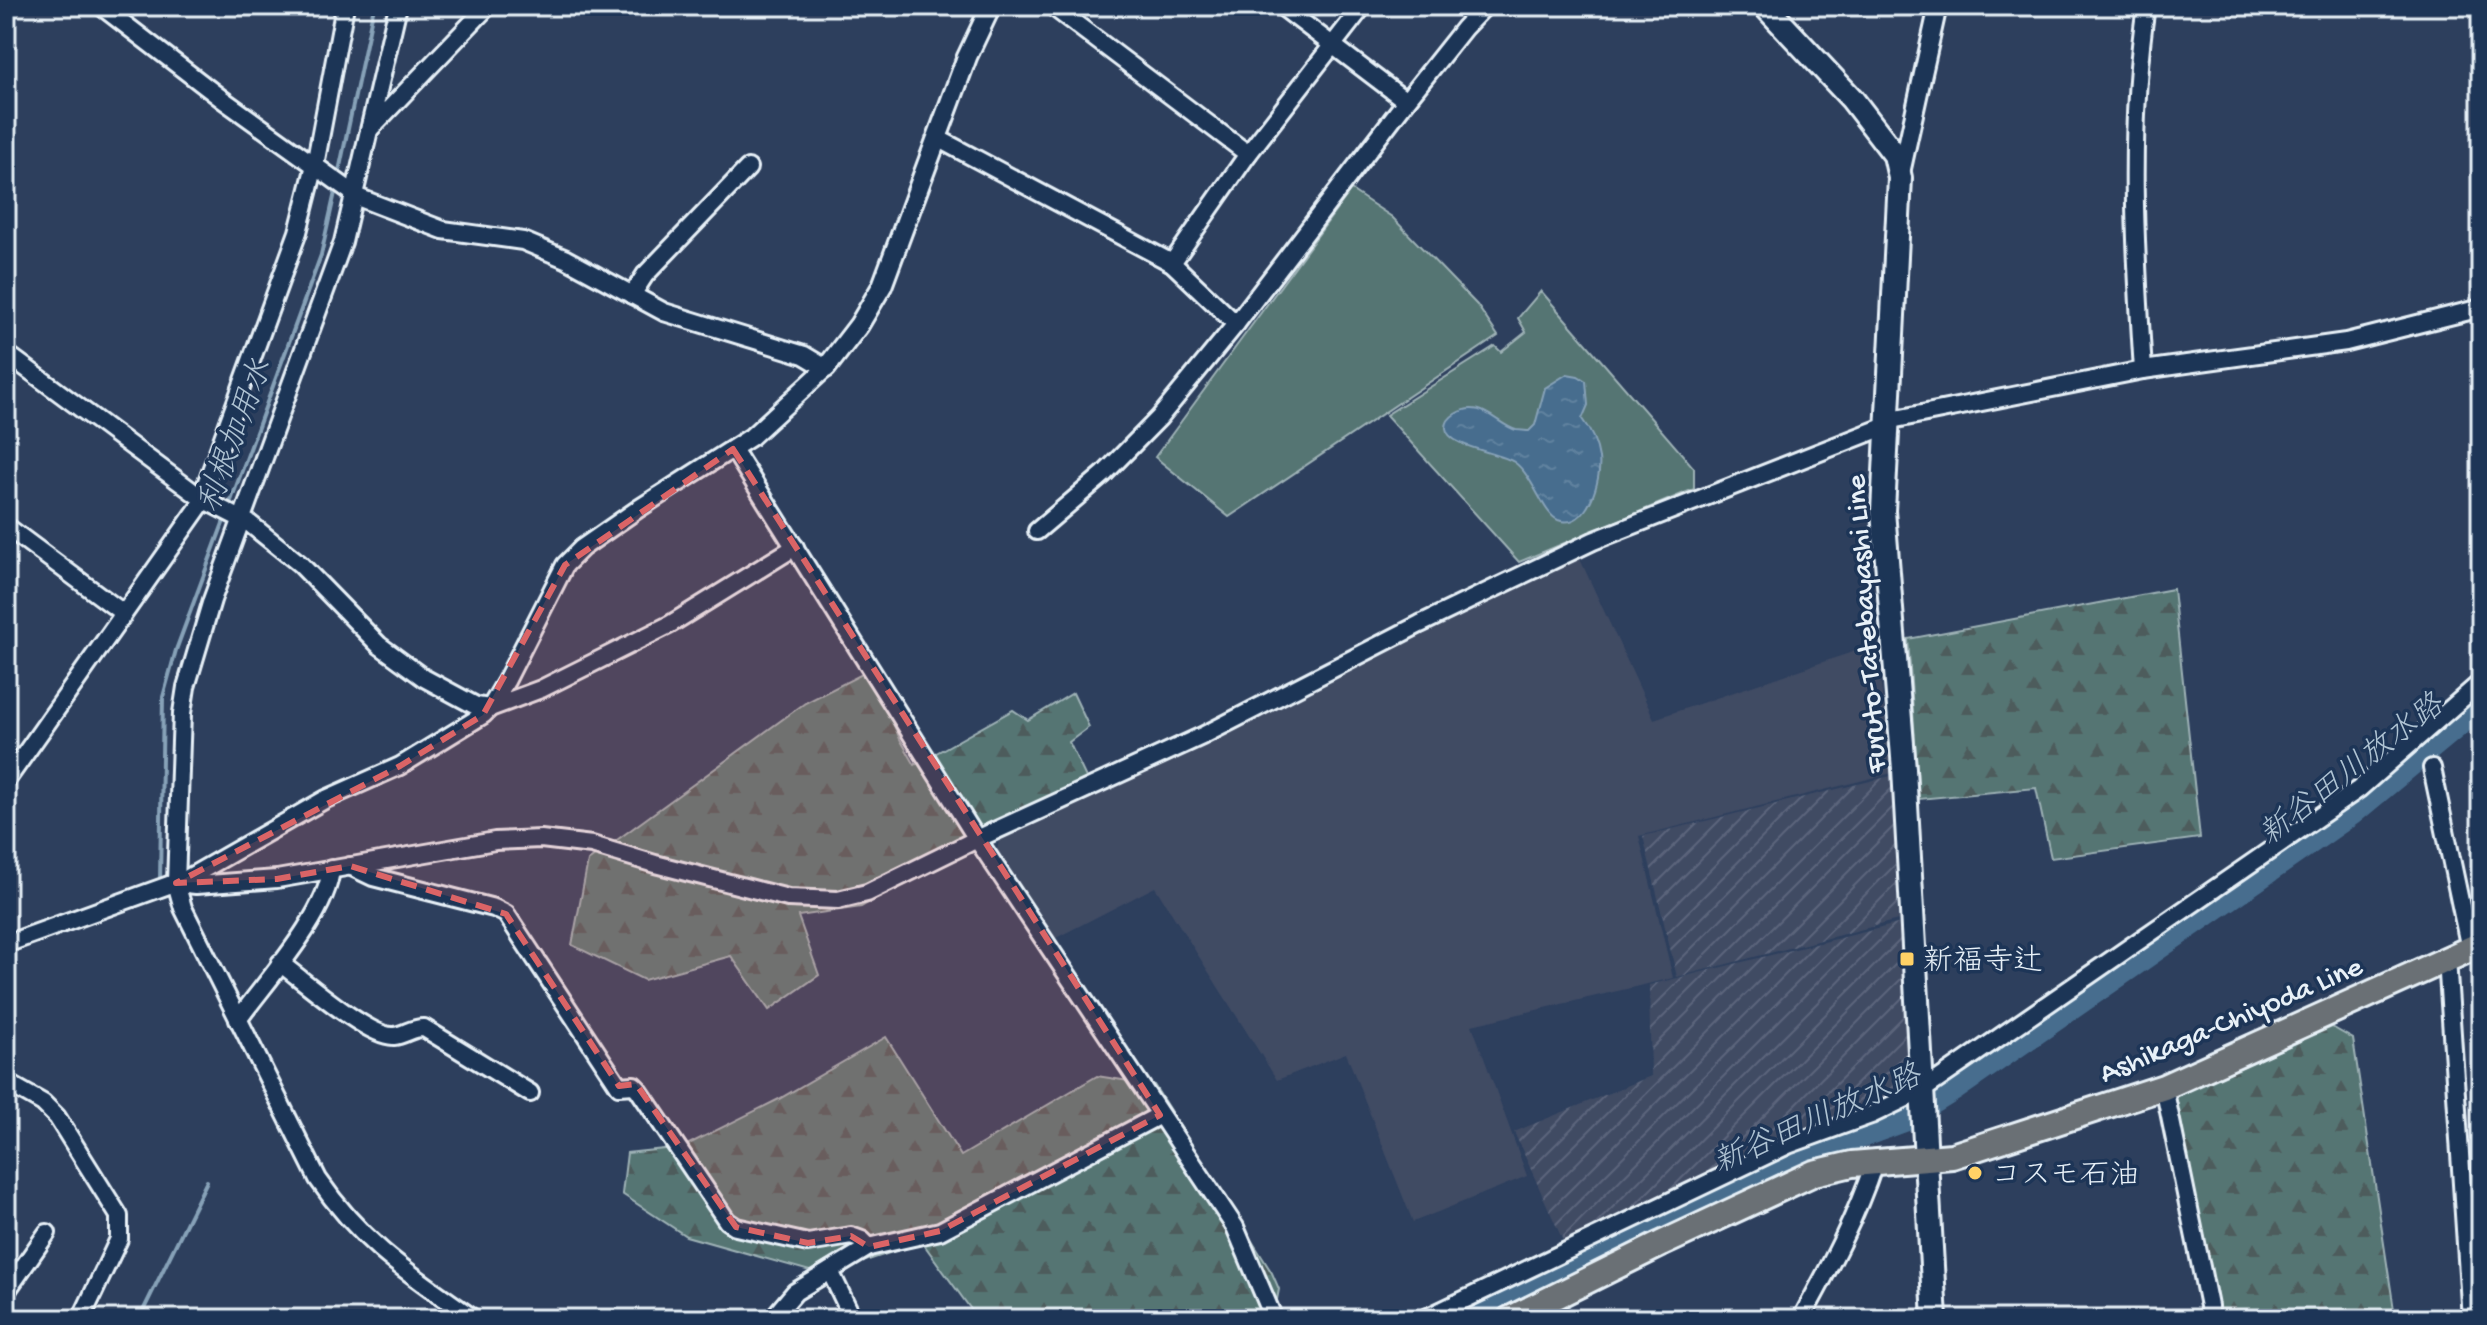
<svg xmlns="http://www.w3.org/2000/svg" width="2487" height="1325" font-family="'Gochi Hand','Klee One',sans-serif">
	<style>
		.built { fill: #404b64 }
		.industrial { fill: url(#industrial-furrows) }
		.grass { fill: #557473; stroke: #9eb2b6; stroke-width: 2 }
		.forest { fill: url(#forest-firs); stroke: #9eb2b6; stroke-width: 2 }
		.water { fill: url(#water-ripples); stroke: #87a2b8; stroke-width: 2 }
		.lines { fill: none; stroke-linecap: round; stroke-linejoin: round }
		.stream { stroke: #87a2b8; stroke-width: 4 }
		.river { stroke: #466d8e; stroke-width: 24 }
		.minor-casing { stroke: #e8f1f8; stroke-width: 22 }
		.tertiary-casing { stroke: #e8f1f8; stroke-width: 24 }
		.secondary-casing { stroke: #e8f1f8; stroke-width: 28 }
		.primary-casing { stroke: #e8f1f8; stroke-width: 30 }
		.minor { stroke: #1d3557; stroke-width: 16 }
		.tertiary { stroke: #1d3557; stroke-width: 18 }
		.secondary { stroke: #1d3557; stroke-width: 22 }
		.primary { stroke: #6a7074; stroke-width: 24 }
		.marked { fill: #db6466; fill-opacity: 0.2; stroke: #db6466; stroke-width: 6; stroke-dasharray: 16 10; stroke-linejoin: round }
		.poi-dot { fill: #ffd166; stroke: #1d3557; stroke-width: 3 }
		.labels { text-anchor: middle; stroke-width: 7; stroke-linejoin: round; paint-order: stroke }
		.street-label { font-size: 30px; fill: #e8f1f8; stroke: #1d3557 }
		.poi-label { font-size: 30px; fill: #e8f1f8; stroke: #1d3557; text-anchor: start }
		.water-label { font-size: 32px; font-style: italic; fill: #afc3d3; stroke: #1d3557 }
	</style>
	<defs>
		<pattern id="industrial-furrows" width="10" height="10" patternUnits="userSpaceOnUse" patternTransform="scale(2)"><rect width="10" height="10" fill="#404b64"/><path d="M-1 1l2-2M0 10L10 0M9 11l2-2" fill="none" stroke="#5c657b"/></pattern>
		<pattern id="forest-firs" width="22" height="20" patternUnits="userSpaceOnUse" patternTransform="scale(2)"><rect width="22" height="20" fill="#557473"/><path d="M5 1l3.5 6h-7zM16 11l3.5 6h-7z" fill="#4d5c5c"/></pattern>
		<pattern id="water-ripples" width="26" height="14" patternUnits="userSpaceOnUse" patternTransform="scale(2)"><rect width="26" height="14" fill="#466d8e"/><path d="M2 4q2-2 4 0t4 0M15 11q2-2 4 0t4 0" fill="none" stroke="#61829f"/></pattern>
	</defs>
	<rect width="100%" height="100%" fill="#2d3f5d"/>
	<filter id="ink" filterUnits="userSpaceOnUse"><feTurbulence type="fractalNoise" baseFrequency=".0125" numOctaves="2"/><feDisplacementMap in="SourceGraphic" scale="16" xChannelSelector="R" yChannelSelector="G"/><feConvolveMatrix kernelMatrix="1 2 1 2 8 2 1 2 1" color-interpolation-filters="sRGB"/></filter>
	<g filter="url(#ink)">
		<!-- built -->
		<polygon class="built" points="1579,557 1654,719 1876,644 1892,773 1639,836 1673,978 1472,1025 1527,1176 1413,1222 1346,1053 1277,1080 1155,887 1052,940 996,854 1001,833"/>
		<!-- industrial -->
		<g class="industrial">
			<polygon points="1891,776 1898,920 1677,977 1643,836"/>
			<polygon points="1905,922 1913,1090 1564,1243 1514,1132 1651,1076 1649,985"/>
		</g>
		<!-- grass -->
		<g class="grass">
			<polygon points="1351,190 1392,217 1477,305 1498,336 1229,517 1155,457"/>
			<polygon points="1541,291 1694,468 1694,489 1519,562 1386,415 1495,346 1501,352 1526,332 1518,318"/>
		</g>
		<!-- forest -->
		<g class="forest">
			<polygon points="2173,589 2200,838 2051,858 2036,788 1919,799 1908,639"/>
			<polygon points="870,670 900,739 915,765 1013,710 1028,720 1073,693 1089,727 1069,742 1089,784 995,828 861,907 798,916 819,975 769,1010 731,956 644,980 572,945 588,861 805,703"/>
			<polygon points="2332,1027 2353,1039 2394,1310 2399,1319 2206,1319 2168,1104 2176,1096"/>
			<polygon points="886,1037 961,1156 1097,1076 1154,1085 1272,1273 1279,1289 1276,1305 1234,1316 1200,1315 1187,1319 978,1319 922,1242 824,1275 686,1236 622,1194 627,1153 683,1147 779,1099"/>
		</g>
		<!-- water -->
		<path class="water" d="M 1567,374 L 1578,376 L 1586,381 L 1588,405 L 1582,419 C 1591,431 1597,443 1599,458 C 1602,478 1588,531 1558,520 C 1543,514 1533,475 1514,462 C 1499,452 1447,447 1446,428 C 1446,422 1450,417 1455,414 C 1481,398 1496,424 1516,430 C 1518,430 1527,431 1529,431 L 1535,425 L 1545,388 Z"/>
		<g class="lines">
			<!-- stream -->
			<g class="stream">
				<polyline points="338,176 374,6"/>
				<polyline points="229,506 321,255 336,188"/>
				<polyline points="160,880 163,697 176,650 225,518"/>
				<polyline points="1567,1305 1572,1319"/>
				<polyline points="139,1319 207,1181"/>
			</g>
			<!-- river -->
			<polyline class="river" points="1462,1319 1507,1295 1783,1165 1904,1120 1956,1088 2351,814 2481,706"/>
			<defs>
				<g id="minor">
					<path d="M 398,6 L 343,242 L 212,600 L 186,687 L 182,713 L 176,883 L 183,908 L 318,1179 C 363,1245 410,1274 474,1319"/>
					<polyline points="1052,6 1248,154"/>
					<polyline points="1281,6 1406,101"/>
					<polyline points="370,129 488,6"/>
					<polyline points="937,138 1172,263 1236,324"/>
					<polyline points="1901,173 1938,6"/>
					<polyline points="1172,263 1248,154 1363,6"/>
					<polyline points="632,295 645,275 748,168"/>
					<polyline points="6,353 204,500 249,523 300,564 379,645 424,678 476,706 490,708 541,689 669,625 795,547"/>
					<path d="M 2143,370 C 2135,249 2128,127 2146,6"/>
					<polyline points="1886,421 2143,370 2346,342 2481,308"/>
					<polyline points="733,449 977,839 1235,1227 1274,1319"/>
					<polyline points="6,526 123,613"/>
					<polyline points="1037,531 1104,474 1159,418 1236,324 1406,101 1464,28 1485,6"/>
					<polyline points="2432,768 2470,949"/>
					<polyline points="6,781 204,500 205,487 298,232 315,165 345,6"/>
					<polyline points="350,866 373,877 494,908 506,914 619,1086 634,1085 638,1089 727,1221 736,1227 808,1243 851,1236 862,1240 869,1247"/>
					<polyline points="178,883 196,885 277,879 495,841 541,839 592,845 655,864 788,898 838,900 867,893 977,839 1202,736 1420,624 1593,541 1886,426"/>
					<polyline points="6,944 188,878 326,799 400,766 483,715 490,708 506,681 565,565 582,548 638,509 751,437 826,368 804,355 664,312 566,259 523,241 443,230 360,198 222,99 101,6"/>
					<polyline points="2447,959 2471,1319"/>
					<path d="M 280,963 C 303,980 369,1038 394,1036 C 405,1035 413,1027 424,1028 L 530,1093"/>
					<path d="M 238,1020 C 266,981 327,915 331,869"/>
					<polyline points="6,1082 43,1103 57,1117 119,1216 119,1239 81,1319"/>
					<polyline points="2164,1087 2209,1306 2209,1319"/>
					<polyline points="830,1271 853,1319"/>
					<polyline points="6,1292 47,1233"/>
					<polyline points="772,1319 795,1292 869,1247 940,1231 1160,1115"/>
					<polyline points="1424,1319 1788,1145 1871,1115 1923,1090 2359,789 2481,682"/>
					<path d="M 1801,1319 C 1829,1268 1856,1218 1874,1163"/>
				</g>
				<polyline id="tertiary" points="826,368 859,325 882,286 967,57 991,6"/>
				<polyline id="secondary" points="1765,6 1852,99 1895,155 1900,178 1883,511 1904,769 1935,1319"/>
				<polyline id="primary" points="1510,1319 1661,1244 1814,1173 1852,1164 1952,1156 2164,1087 2481,944"/>
			</defs>
			<!-- minor casing -->
			<use href="#minor" class="minor-casing"/>
			<!-- tertiary casing -->
			<use href="#tertiary" class="tertiary-casing"/>
			<!-- secondary casing -->
			<use href="#secondary" class="secondary-casing"/>
			<!-- primary casing -->
			<use href="#primary" class="primary-casing"/>
			<!-- minor -->
			<use href="#minor" class="minor"/>
			<!-- tertiary -->
			<use href="#tertiary" class="tertiary"/>
			<!-- secondary -->
			<use href="#secondary" class="secondary"/>
			<!-- primary -->
			<use href="#primary" class="primary"/>
		</g>
	</g>
	<!-- marked area -->
	<path class="marked" d="M 733,449 L 1160,1115 L 940,1231 L 869,1247 L 851,1236 L 808,1243 L 736,1227 L 636,1084 L 619,1086 L 506,914 L 350,866 L 277,879 L 176,883 L 400,766 L 483,715 L 565,565 Z"/>
	<!-- markers -->
	<g class="poi-dot">
		<rect x="1899" y="951" width="16" height="16" rx="4"/>
		<circle cx="1975" cy="1173" r="8"/>
	</g>
	<g class="labels">
		<!-- street labels -->
		<g class="street-label">
			<text transform="translate(1864 624) rotate(-94)" y="10">Furuto-Tatebayashi Line</text>
			<text transform="translate(2230 1018) rotate(-23)" y="10">Ashikaga-Chiyoda Line</text>
		</g>
		<!-- poi labels -->
		<g class="poi-label">
			<text x="1923" y="969">新福寺辻</text>
			<text x="1991" y="1183">コスモ石油</text>
		</g>
		<!-- water labels -->
		<g class="water-label">
			<text transform="translate(233 435) rotate(-70)" y="11">利根加用水</text>
			<text transform="translate(2350 768) rotate(-38)" y="11">新谷田川放水路</text>
			<text transform="translate(1816 1117) rotate(-24)" y="11">新谷田川放水路</text>
		</g>
	</g>
	<!-- margin -->
	<rect width="2487" height="1325" fill="none" stroke="#1d3557" stroke-width="32"/>
	<rect x="16" y="16" width="2455" height="1293" fill="none" stroke="#e8f1f8" stroke-width="3" filter="url(#ink)"/>
</svg>
